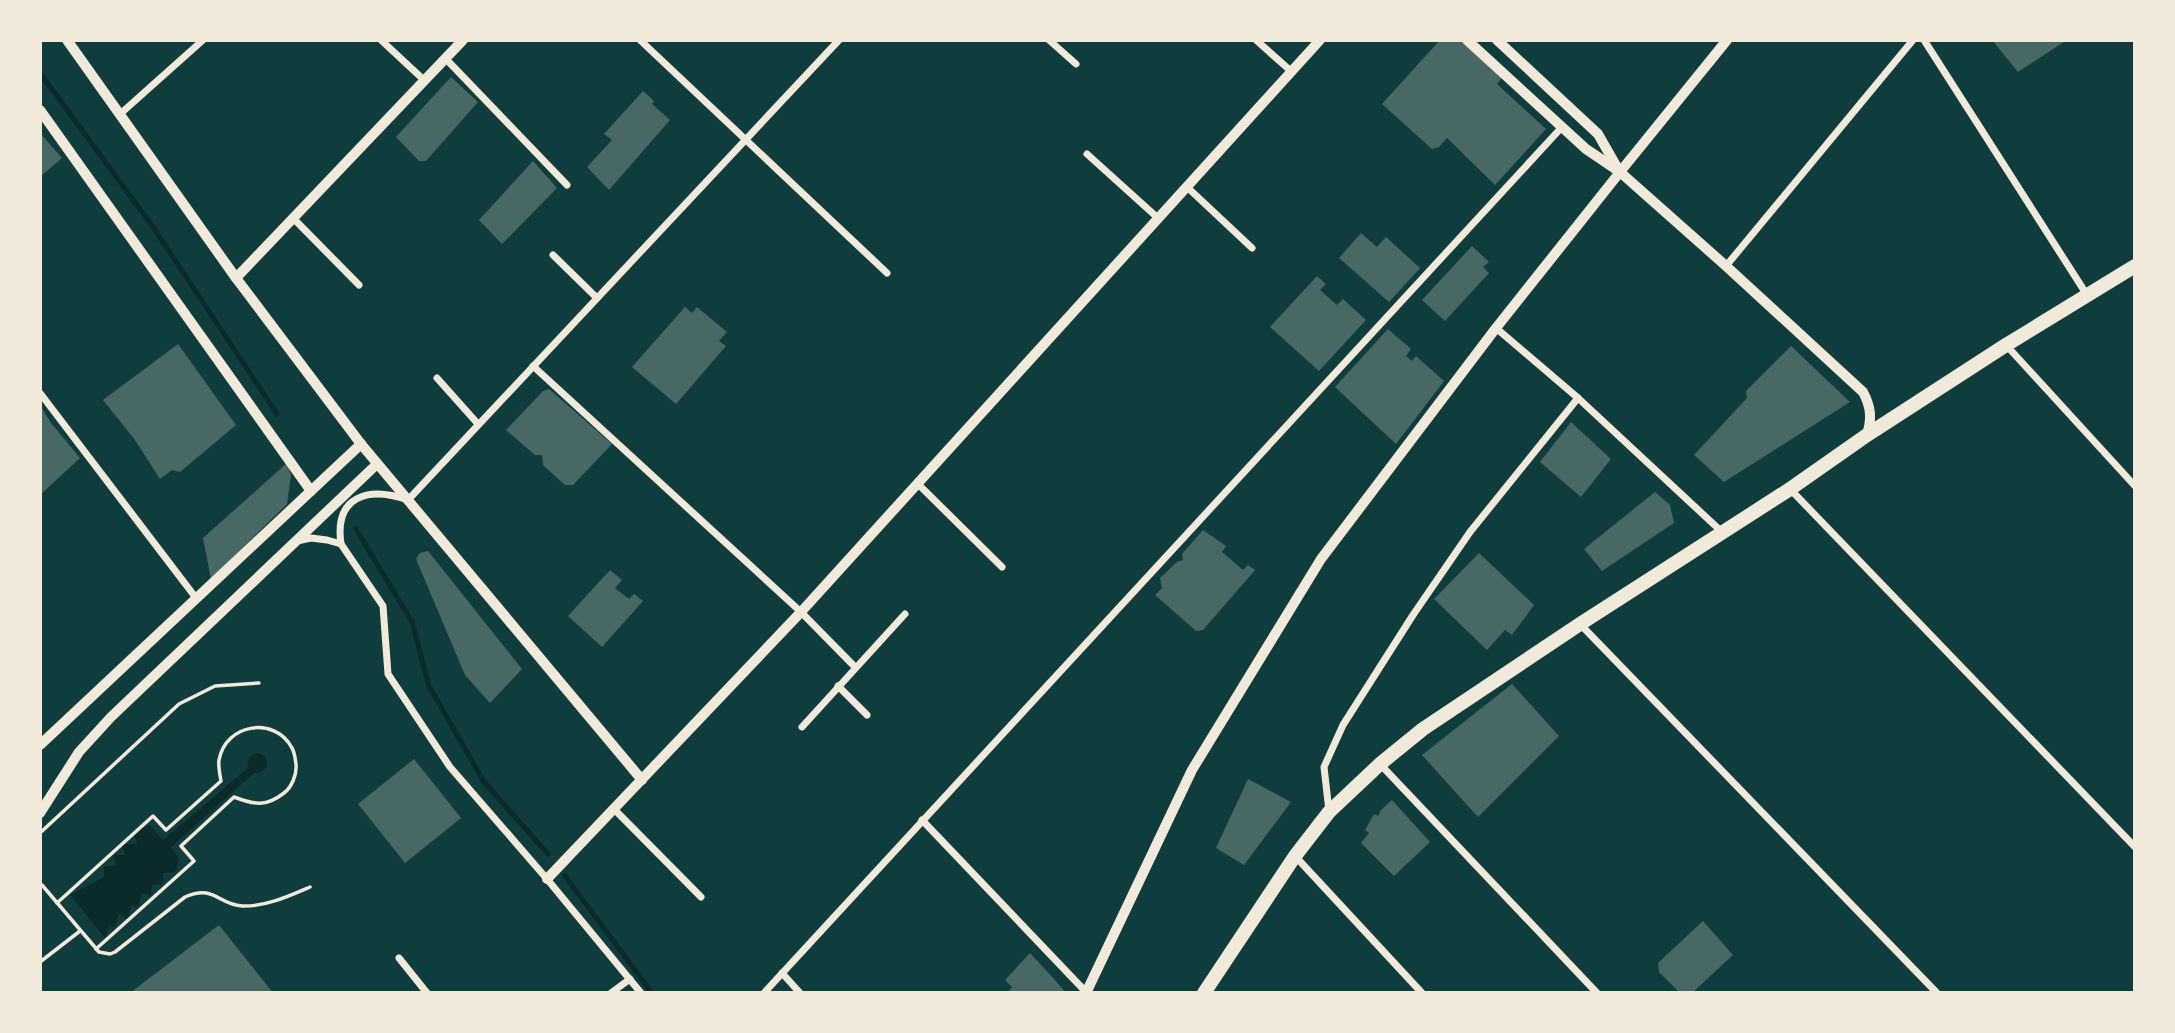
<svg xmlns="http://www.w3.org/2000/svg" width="2175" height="1033" font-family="Overpass,sans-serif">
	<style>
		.water { fill: #0a2a2b }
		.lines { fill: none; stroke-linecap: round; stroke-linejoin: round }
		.stream { stroke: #0a2a2b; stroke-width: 5 }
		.building { fill: #486865 }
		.path { stroke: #f1e9da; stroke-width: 3.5 }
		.minor { stroke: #f1e9da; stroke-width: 7 }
		.tertiary { stroke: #f1e9da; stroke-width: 10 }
		.primary { stroke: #f1e9da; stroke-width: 14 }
	</style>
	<rect width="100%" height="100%" fill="#0f3d3e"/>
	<!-- water -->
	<path class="water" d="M 258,753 C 272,758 269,773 254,773 L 171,847 L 179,859 L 175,872 L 163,873 L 163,884 L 152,885 L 151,896 L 142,893 L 138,908 L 131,905 L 128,920 L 119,913 L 115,928 L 109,924 L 105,938 L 70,895 L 104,877 L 104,867 L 116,865 L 113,855 L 125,855 L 122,844 L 137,844 L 134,832 L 150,825 L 163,840 L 248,768 C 247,759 250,755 258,753 Z"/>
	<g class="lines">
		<!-- stream -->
		<g class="stream">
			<polyline points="40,73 153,227 277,414"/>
			<polyline points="356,529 412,622 429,686 484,782 548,854"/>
			<polyline points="565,876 652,993"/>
		</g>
	</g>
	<!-- building -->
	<g class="building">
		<polygon points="1440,40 1467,40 1504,75 1497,84 1546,129 1495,185 1447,138 1439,147 1432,149 1382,104"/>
		<polygon points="1992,40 2067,40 2018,72"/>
		<polygon points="451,77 478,102 426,161 419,161 396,137"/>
		<polygon points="643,91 654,101 652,104 670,120 609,190 587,167 612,140 604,134"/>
		<polygon points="40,133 62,158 40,177"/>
		<polygon points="533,161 557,188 502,244 479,220"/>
		<polygon points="1361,233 1377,247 1386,237 1420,268 1389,302 1339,258"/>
		<polygon points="1472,246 1489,262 1483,267 1489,273 1445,321 1422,300"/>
		<polygon points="1317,276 1326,284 1320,290 1337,305 1343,299 1366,320 1319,371 1270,327"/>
		<polygon points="685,307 692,313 697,307 727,332 719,341 726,346 676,404 632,367"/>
		<polygon points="1388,329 1411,349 1406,356 1412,361 1416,356 1444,381 1396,444 1335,387"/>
		<polygon points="178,344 236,425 180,472 172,470 160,479 135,440 103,400"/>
		<polygon points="1791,346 1850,402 1724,482 1694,455 1747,398 1746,391"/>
		<polygon points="549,389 612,444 573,485 565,485 543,465 542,455 535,455 506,430 543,391"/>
		<polygon points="40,405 51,423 80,458 40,495"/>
		<polygon points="1571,422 1611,459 1581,497 1540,462"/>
		<polygon points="287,463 291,475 287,504 211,579 203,538"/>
		<polygon points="1655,492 1670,505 1674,523 1602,571 1584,549"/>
		<polygon points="1203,530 1226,546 1222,552 1243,570 1248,565 1255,570 1203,630 1196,631 1155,595 1162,588 1160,578 1177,562 1183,560 1182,554"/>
		<polygon points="428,551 522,669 490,703 465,675 416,559 420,553"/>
		<polygon points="1479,553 1534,605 1512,635 1505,630 1487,650 1434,599"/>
		<polygon points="610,570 622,580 615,588 629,599 634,594 643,601 602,647 568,616"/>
		<polygon points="1512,684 1559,736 1478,817 1422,755"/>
		<polygon points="414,759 461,818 405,863 358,804"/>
		<polygon points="1248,779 1291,802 1244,865 1216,848"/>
		<polygon points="1392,800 1430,842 1394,876 1361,843 1369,833 1365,830 1374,814 1378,816 1381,810"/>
		<polygon points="1703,921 1733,955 1692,993 1680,993 1659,972 1658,963"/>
		<polygon points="219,925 273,993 130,993"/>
		<polygon points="1030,953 1054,979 1066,993 1007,993 1012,987 1005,980"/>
	</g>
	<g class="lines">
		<!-- path -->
		<g class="path">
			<polyline points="40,833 179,704 215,686 259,683"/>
			<path d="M 42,885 L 99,952 L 110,954 L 115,952 L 185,897 C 215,884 218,905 242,906 C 265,907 289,896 310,887"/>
			<path d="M 57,903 L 153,816 L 166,830 L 221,781 C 220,775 218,766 219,760 C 226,723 275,716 292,748 C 295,753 295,759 296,764 C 297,774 292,787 284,793 C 266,807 255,805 234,797 L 181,846 L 194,861 L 96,949"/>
			<polyline points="40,962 80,931"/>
		</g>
		<!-- minor -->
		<g class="minor">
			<polyline points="381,40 425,81"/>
			<polyline points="640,40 887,273"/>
			<polyline points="1049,40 1076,64"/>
			<polyline points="1256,40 1292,72"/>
			<polyline points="1924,40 2087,295"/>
			<polyline points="446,59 567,185"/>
			<polyline points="119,115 203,40"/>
			<polyline points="1087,154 1159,219"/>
			<polyline points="1187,187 1252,248"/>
			<polyline points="294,219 359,285"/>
			<polyline points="553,255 597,298"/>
			<polyline points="1726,266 1913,40"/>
			<polyline points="1496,328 1578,398 1722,532"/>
			<polyline points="2006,345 2135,486"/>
			<polyline points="533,366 801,612 855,667"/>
			<polyline points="437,378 478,424"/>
			<polyline points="40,393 196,598"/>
			<polyline points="918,484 1002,567"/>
			<polyline points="1790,489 2135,847"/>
			<polyline points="297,541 311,538 327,540 341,544 383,606 388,674 450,767 547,879 641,993"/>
			<path d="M 341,544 C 334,496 368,486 408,500 L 839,40"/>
			<polyline points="1580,624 1937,993"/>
			<polyline points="838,686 867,715"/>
			<polyline points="802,727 905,614"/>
			<polyline points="1380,764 1597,993"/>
			<polyline points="614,809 701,897"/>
			<polyline points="1329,811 1324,767 1343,725 1413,615 1470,532 1578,398"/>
			<polyline points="922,820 1086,992"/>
			<polyline points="1295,856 1422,993"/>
			<polyline points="399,958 427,993"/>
			<polyline points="782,973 800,993"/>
			<polyline points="611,993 630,979"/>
			<polyline points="764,993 1562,127"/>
		</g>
		<!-- tertiary -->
		<g class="tertiary">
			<polyline points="67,40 236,278 361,444 642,780"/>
			<path d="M 1467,40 L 1586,149 L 1620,172 L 1726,266 L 1863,392 C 1871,407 1872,418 1867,435"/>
			<polyline points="1497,40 1598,134 1618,169"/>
			<polyline points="40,110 311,491"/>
			<polyline points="236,278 463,40"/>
			<polyline points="40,745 361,444"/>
			<polyline points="40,813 79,752 111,717 377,464"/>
			<polyline points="547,879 801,612 1320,40"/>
			<polyline points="1086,993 1192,770 1321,559 1496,328 1620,172 1727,40"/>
		</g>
		<!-- primary -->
		<polyline class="primary" points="1204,993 1295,856 1329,812 1380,764 1423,729 1580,624 1790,489 1867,435 2006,345 2135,266"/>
	</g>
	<!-- border -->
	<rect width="2175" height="1033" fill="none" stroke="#f1e9da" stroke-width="84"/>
</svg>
